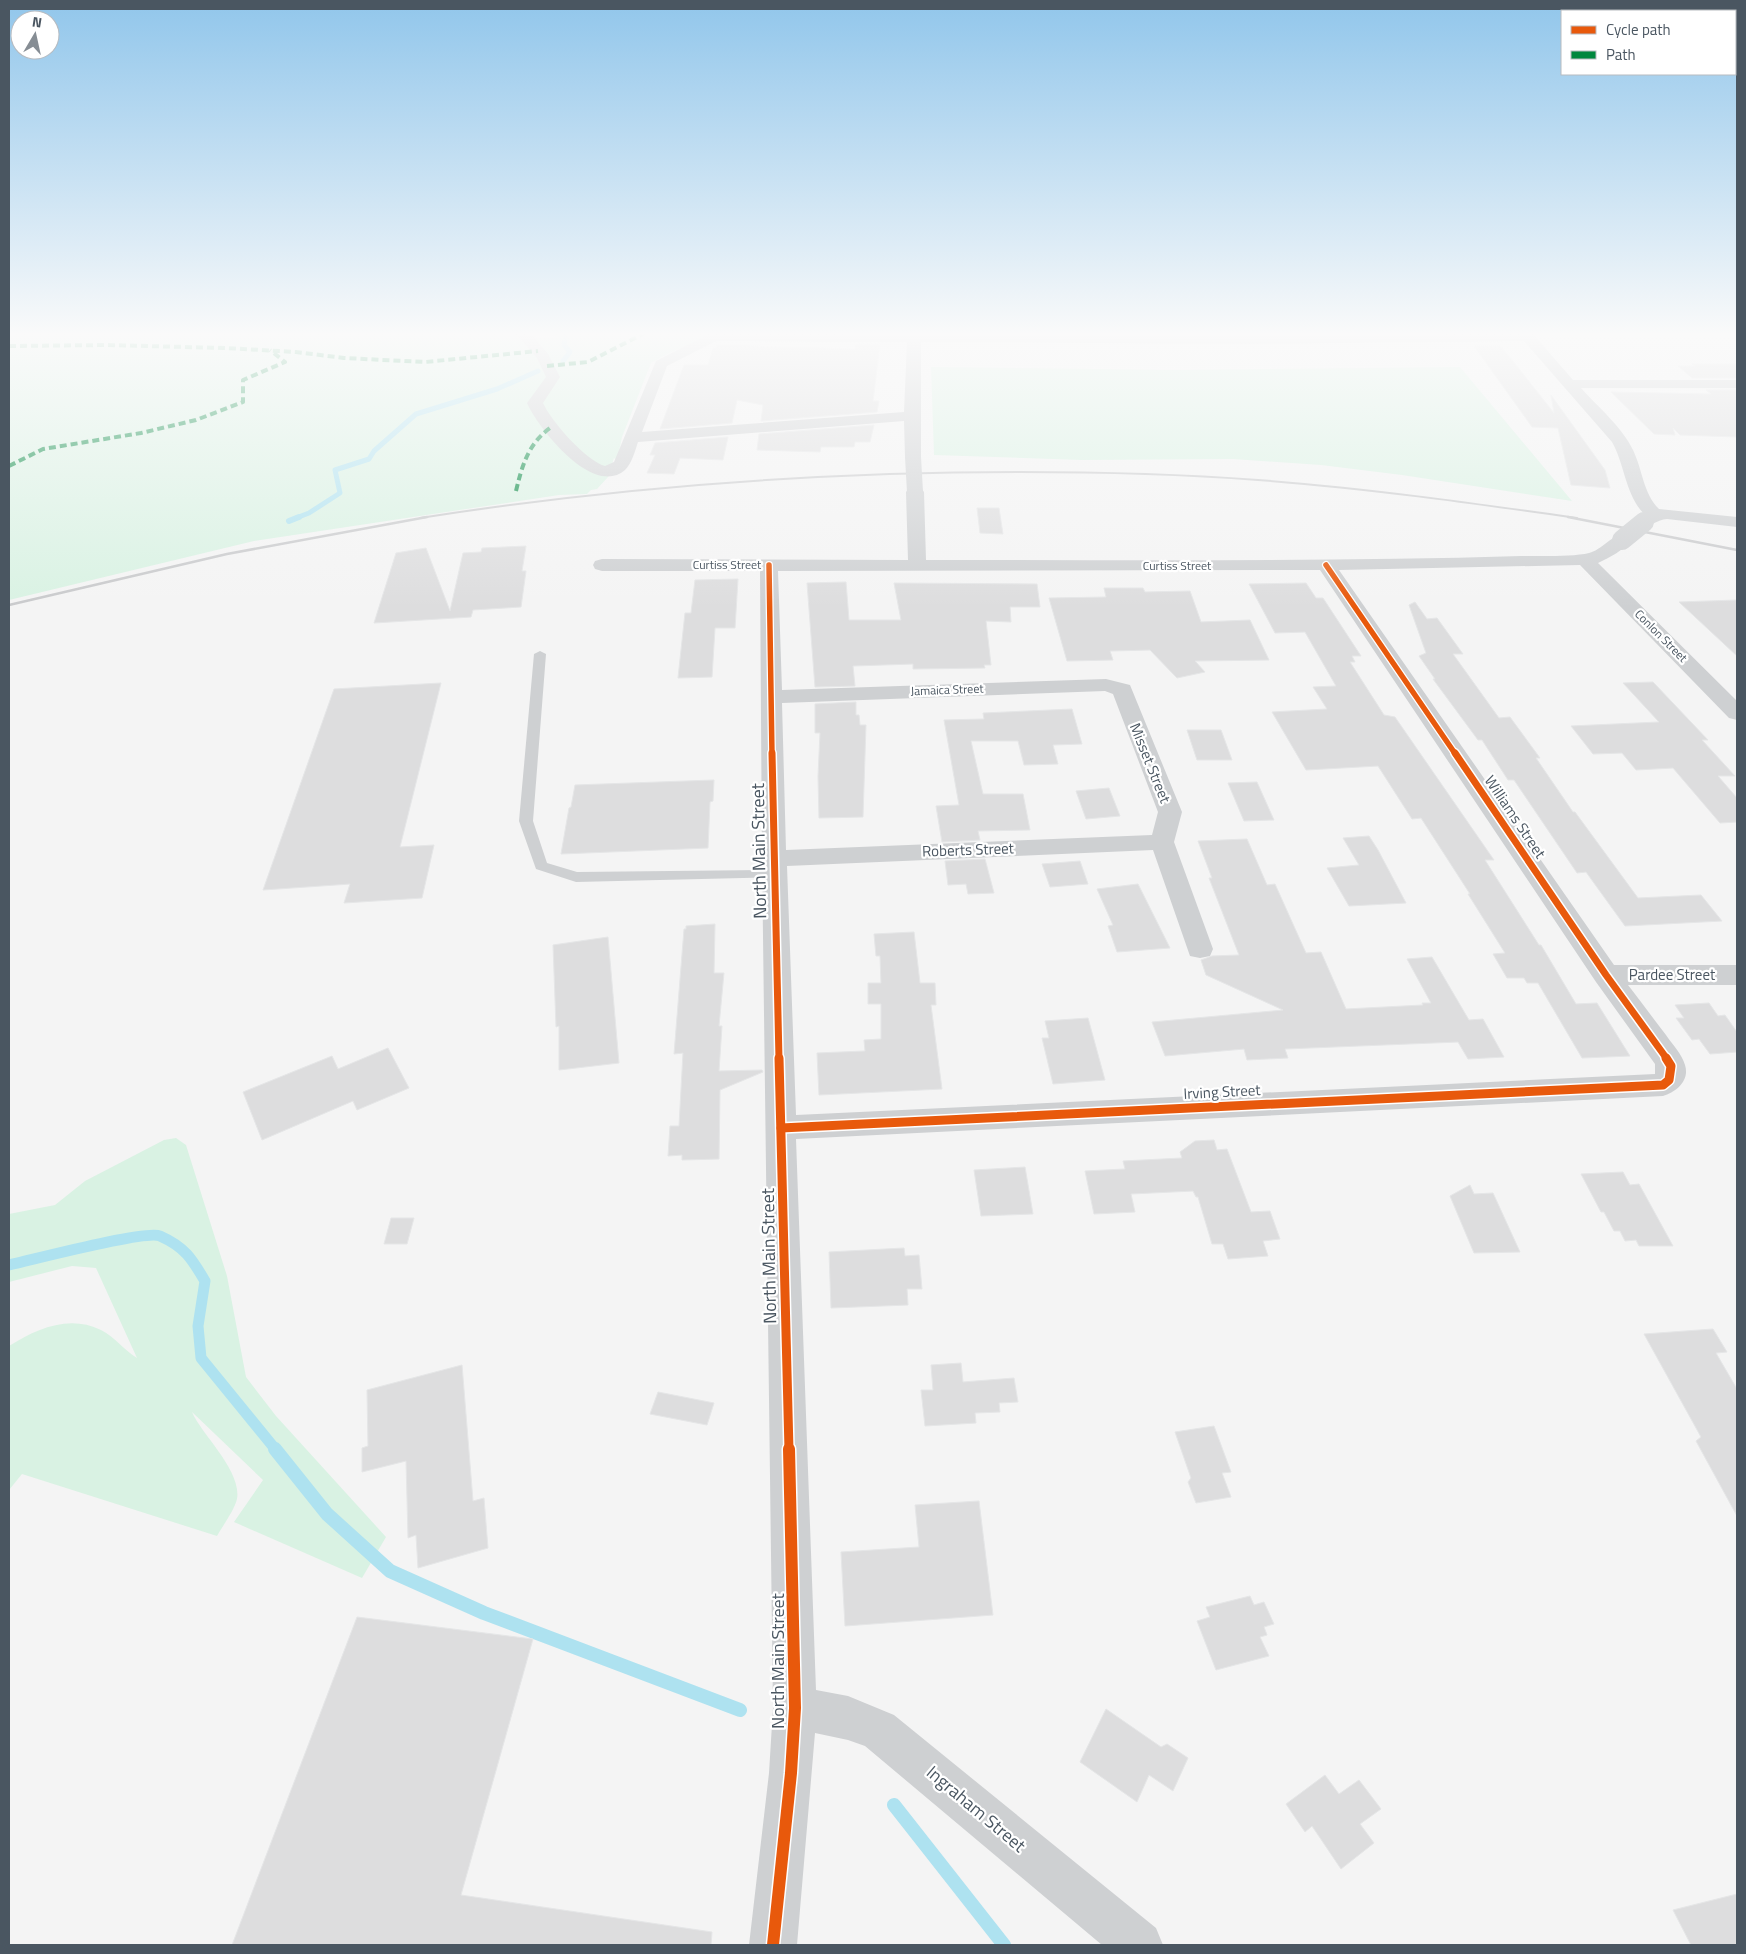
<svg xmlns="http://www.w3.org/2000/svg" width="1746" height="1954" font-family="'Titillium Web',sans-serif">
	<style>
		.green { fill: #d9f2e3 }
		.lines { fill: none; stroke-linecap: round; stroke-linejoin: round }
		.stream-far3 { stroke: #aee2f0; stroke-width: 5 }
		.stream-far2 { stroke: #aee2f0; stroke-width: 6 }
		.stream-far1 { stroke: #aee2f0; stroke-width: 11 }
		.stream { stroke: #aee2f0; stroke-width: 14 }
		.building { fill: #ddddde; stroke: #e5e6e7 }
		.lane { fill: #ced0d2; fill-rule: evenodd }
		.street { fill: #ced0d2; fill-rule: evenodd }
		.rail-far1 { stroke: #c9cacc; stroke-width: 2 }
		.rail { stroke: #c9cacc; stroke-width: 2.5 }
		.street-bridge-far1 { stroke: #ced0d2; stroke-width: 16 }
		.street-bridge { stroke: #ced0d2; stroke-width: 20 }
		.quiet { stroke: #00873e; stroke-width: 4; stroke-dasharray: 7 4; stroke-linecap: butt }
		.cycleway-far3-casing { stroke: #fff; stroke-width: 8 }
		.cycleway-far2-casing { stroke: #fff; stroke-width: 10 }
		.cycleway-far1-casing { stroke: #fff; stroke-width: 12 }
		.cycleway-casing { stroke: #fff; stroke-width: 15 }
		.cycleway-far3 { stroke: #e8590c; stroke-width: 5.5 }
		.cycleway-far2 { stroke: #e8590c; stroke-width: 7 }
		.cycleway-far1 { stroke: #e8590c; stroke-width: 9 }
		.cycleway { stroke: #e8590c; stroke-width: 12 }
		.labels { text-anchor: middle; stroke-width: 4.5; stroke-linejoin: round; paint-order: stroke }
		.far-street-label { font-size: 12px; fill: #4a5661; stroke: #fff }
		.street-label { font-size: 15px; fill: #4a5661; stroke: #fff }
		.near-street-label { font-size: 18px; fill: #4a5661; stroke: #fff }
	</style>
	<rect width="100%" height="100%" fill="#f4f4f4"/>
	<!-- green -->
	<g class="green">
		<polygon points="9,334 531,334 536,338 557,337 554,334 718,334 671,352 651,363 622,437 617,461 614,458 608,477 597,489 591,490 587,494 559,495 254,541 9,600"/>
		<polygon points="931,367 1173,370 1460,367 1572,501 1402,475 1321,465 1233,459 1082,460 934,455"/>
		<path d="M 176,1138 L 186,1145 L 227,1276 L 246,1377 L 276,1416 L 386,1537 L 362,1578 L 234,1522 L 263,1480 L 192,1412 C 202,1435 242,1471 237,1499 C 234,1511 223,1525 217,1536 L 22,1474 L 9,1490 L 9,1346 C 36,1329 69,1314 101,1330 C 114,1336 125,1351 137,1358 L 96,1268 L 72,1266 L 9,1282 L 9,1214 L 55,1205 L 85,1181 L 164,1140 Z"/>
	</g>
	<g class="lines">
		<!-- stream-far3 -->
		<g class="stream-far3">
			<polyline points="563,361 570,352 564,345 566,334"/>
			<polyline points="296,518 309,513 340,493 335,470 369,459 374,451 416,414 497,389 538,371"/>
		</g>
		<!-- stream-far2 -->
		<polyline class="stream-far2" points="289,521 299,517"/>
		<!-- stream-far1 -->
		<path class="stream-far1" d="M 9,1265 C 32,1260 145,1230 160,1236 C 185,1247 192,1259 205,1281 L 198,1326 L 201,1358 L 276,1450"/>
		<!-- stream -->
		<g class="stream">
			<polyline points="275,1449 327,1514 390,1571 484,1613 740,1710"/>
			<polyline points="894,1805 1004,1945"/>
		</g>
	</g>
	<!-- building -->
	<g class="building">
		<polygon points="856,344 880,344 873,401 879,401 877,412 761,421 763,405 737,400 732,423 660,429 684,365 708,365 713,348 716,348 717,345 855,349"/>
		<polygon points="1474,346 1501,346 1554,413 1551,395 1605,470 1610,488 1571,485 1558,428 1532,427"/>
		<polygon points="1692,364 1737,364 1737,378 1692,378 1678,366 1695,366"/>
		<polygon points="1706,390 1737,390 1737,437 1680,435 1673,428 1675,435 1654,434 1611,392 1711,394"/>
		<polygon points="874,425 870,442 855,442 854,447 821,447 820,452 757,450 759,434"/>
		<polygon points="728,437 723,460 680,458 674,474 647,473 655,455 650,455 655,443"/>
		<polygon points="977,508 999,508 1003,534 980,533"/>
		<polygon points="526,546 522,571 526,571 521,607 473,610 471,617 374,623 396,553 426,548 450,611 463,553 481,552 482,548"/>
		<polygon points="738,579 735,628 715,628 712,677 678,678 685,613 691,613 695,580"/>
		<polygon points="846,582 849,620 901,620 894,583 1037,584 1040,607 1010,607 1011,622 986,621 991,665 984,665 985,668 913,669 913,664 853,666 855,686 815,687 807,583"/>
		<polygon points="1306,583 1316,598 1323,598 1361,656 1352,656 1355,662 1350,662 1384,715 1395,717 1494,860 1485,860 1539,945 1541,945 1576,1004 1597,1003 1630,1056 1582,1058 1538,983 1527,983 1524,978 1507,978 1493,954 1505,953 1468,894 1470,894 1421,818 1412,819 1378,766 1306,770 1272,712 1327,709 1313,687 1336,686 1305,632 1275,633 1249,584"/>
		<polygon points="1104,588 1143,588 1145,592 1190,591 1201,622 1250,620 1269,660 1195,661 1205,672 1177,678 1150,650 1110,651 1113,660 1067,661 1049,598 1106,597"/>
		<polygon points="1737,600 1737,656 1679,602"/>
		<polygon points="1415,602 1427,619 1437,618 1463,654 1453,654 1499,718 1510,717 1540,758 1536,758 1573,812 1575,812 1638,898 1701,895 1722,921 1625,926 1586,872 1577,873 1514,780 1508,780 1482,740 1478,740 1433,679 1435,679 1419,656 1426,653 1409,605"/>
		<polygon points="1653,682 1708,740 1702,740 1735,776 1718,776 1737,798 1737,822 1720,823 1673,768 1636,770 1622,753 1593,754 1571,726 1659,722 1623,683"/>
		<polygon points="441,683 400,847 434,845 422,898 344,903 350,884 263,890 334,689"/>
		<polygon points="856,702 856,715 859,715 860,725 866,725 863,817 819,818 818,776 820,733 815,733 815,704"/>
		<polygon points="1072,709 1082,744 1053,745 1058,764 1024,765 1018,741 971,741 983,794 1023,794 1030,830 978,831 980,840 942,842 936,806 959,805 944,720 984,719 983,713"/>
		<polygon points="1187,730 1221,730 1232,760 1197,760"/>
		<polygon points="714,780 713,801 710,802 708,848 561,854 569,808 571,807 575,785"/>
		<polygon points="1257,782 1274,820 1244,821 1228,783"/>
		<polygon points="1109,788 1120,816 1086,819 1076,791"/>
		<polygon points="1369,836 1378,850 1406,903 1349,906 1327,868 1359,865 1343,838"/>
		<polygon points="1247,839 1267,885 1275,884 1306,953 1321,952 1346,1009 1423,1005 1422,1003 1431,1003 1407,959 1432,957 1469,1020 1483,1019 1504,1057 1468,1059 1458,1042 1285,1049 1288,1058 1247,1060 1244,1049 1165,1056 1152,1022 1283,1010 1206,975 1201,960 1212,956 1239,955 1209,878 1212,878 1198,841"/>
		<polygon points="985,859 994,893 968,894 966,884 948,885 945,861"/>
		<polygon points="1080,861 1088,884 1050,887 1042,864"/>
		<polygon points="1138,884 1170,948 1117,952 1108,926 1113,925 1097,889"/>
		<polygon points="715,924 714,973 724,973 719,1026 722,1026 719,1071 762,1070 763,1072 720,1090 719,1159 682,1160 682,1155 668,1156 670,1126 679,1126 683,1053 674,1054 684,929 686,929 686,926"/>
		<polygon points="914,932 920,983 935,983 936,1005 931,1005 942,1089 819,1095 817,1053 865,1051 864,1040 881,1039 881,1004 868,1004 868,983 881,983 880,956 876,956 874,934"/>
		<polygon points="608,937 619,1063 559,1070 559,1026 556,1027 553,945"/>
		<polygon points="1709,1003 1718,1016 1725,1015 1737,1032 1737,1052 1710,1054 1699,1039 1692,1040 1676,1018 1684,1018 1675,1005"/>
		<polygon points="1088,1018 1105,1080 1053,1084 1042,1038 1049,1038 1045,1021"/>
		<polygon points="388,1048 409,1088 357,1110 353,1101 262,1140 243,1092 332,1056 338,1069"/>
		<polygon points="1214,1140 1217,1150 1227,1149 1251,1212 1270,1211 1280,1239 1263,1241 1268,1256 1228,1259 1223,1244 1212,1244 1198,1197 1196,1197 1193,1191 1131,1194 1135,1212 1094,1214 1085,1171 1125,1169 1123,1161 1182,1158 1180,1152 1195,1141"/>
		<polygon points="1025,1167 1033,1214 981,1216 974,1170"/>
		<polygon points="1623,1172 1630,1185 1639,1184 1673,1246 1639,1246 1636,1240 1625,1241 1620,1231 1614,1231 1604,1212 1601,1212 1581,1174"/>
		<polygon points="1470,1185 1474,1194 1493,1193 1520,1252 1474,1253 1450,1196"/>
		<polygon points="391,1218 414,1218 407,1244 384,1244"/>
		<polygon points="904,1248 905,1256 919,1255 922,1289 907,1289 908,1305 831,1308 829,1252"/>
		<polygon points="1713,1329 1727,1352 1716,1353 1737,1389 1737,1516 1696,1441 1701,1437 1644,1334"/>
		<polygon points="961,1363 963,1382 1014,1378 1018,1402 999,1403 1000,1412 975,1413 976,1423 925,1426 921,1390 933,1390 931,1365"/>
		<polygon points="462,1365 473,1501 484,1498 488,1548 418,1568 416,1535 408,1538 406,1461 362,1472 362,1448 368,1446 367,1390"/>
		<polygon points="658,1392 714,1403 707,1425 650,1414"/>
		<polygon points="1214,1426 1231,1472 1222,1473 1231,1497 1196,1503 1188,1482 1191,1478 1175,1432"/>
		<polygon points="979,1501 993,1615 845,1626 841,1552 919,1547 915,1505"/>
		<polygon points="1250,1596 1254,1605 1264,1602 1274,1624 1264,1627 1267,1635 1260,1637 1269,1656 1216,1670 1197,1621 1210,1617 1206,1607"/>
		<polygon points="357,1617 533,1639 461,1895 712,1932 711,1945 232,1945"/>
		<polygon points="1106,1709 1161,1747 1167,1744 1188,1758 1173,1791 1149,1775 1137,1802 1080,1762"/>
		<polygon points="1325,1775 1339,1794 1359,1780 1381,1809 1360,1824 1374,1843 1341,1869 1312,1826 1305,1832 1286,1804"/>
		<polygon points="1737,1894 1737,1945 1691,1945 1673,1910"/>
	</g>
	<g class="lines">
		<!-- lane -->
		<polygon class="lane" points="540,651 546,654 533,821 547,863 577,872 775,870 780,871 782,874 780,877 576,882 536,869 519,821 534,654"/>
		<!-- street -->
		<g class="street">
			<path d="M 516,334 L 531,334 L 548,354 L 560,377 L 543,403 C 551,421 586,461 605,466 L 614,462 L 656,361 L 709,334 L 1249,336 L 1533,334 L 1573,380 L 1737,380 L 1737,388 L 1581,388 C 1599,408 1622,427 1633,450 C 1643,471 1643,493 1659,509 L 1737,517 L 1737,527 L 1667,519 C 1655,520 1650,529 1638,526 L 1635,522 L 1644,514 C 1625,494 1625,465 1612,442 L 1524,341 L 1249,344 L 921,342 L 921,457 L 919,460 L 907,460 L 905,457 L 904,421 L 638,442 C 635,451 632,463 625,470 C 593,498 538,428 527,403 L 546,377 L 537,358 ZM 716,341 L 907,342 L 904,412 L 642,432 L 667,366 Z"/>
			<path d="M 915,487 L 921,488 L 924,492 L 926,560 C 1124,560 1323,562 1521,556 C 1538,556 1573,557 1589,553 C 1604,549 1612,532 1628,536 L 1631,540 C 1623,551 1610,557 1598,563 L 1737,701 L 1737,720 L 1729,718 L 1580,565 L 1339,570 L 1614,965 L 1737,965 L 1737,985 L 1628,985 C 1641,1002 1653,1018 1666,1035 C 1672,1044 1682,1054 1685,1065 C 1690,1081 1676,1092 1663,1096 L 796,1139 L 816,1690 L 848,1696 L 894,1715 L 1156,1928 L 1163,1945 L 1102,1945 L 865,1746 L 848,1740 L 815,1733 L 797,1945 L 749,1945 L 769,1773 L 773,1708 L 762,859 L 760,571 L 602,571 L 595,569 L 593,565 L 595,561 L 602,559 L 908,560 L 906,492 L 909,488 ZM 1320,570 L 1596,982 L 1655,1064 L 1655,1074 L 796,1115 L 787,866 L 1153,850 L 1190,956 L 1200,958 L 1210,956 L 1213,949 L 1174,842 L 1182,812 L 1130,685 L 1106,679 L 782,690 L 778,571 ZM 1105,691 L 1113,694 L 1158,812 L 1152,835 L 786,850 L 782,703 Z"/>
		</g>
		<!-- rail-far1 -->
		<path class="rail-far1" d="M 420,518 C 618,487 818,472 1019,472 C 1098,472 1179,474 1258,480 C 1365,488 1471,503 1577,518"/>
		<!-- rail -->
		<g class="rail">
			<polyline points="1568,517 1737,550"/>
			<polyline points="9,605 227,554 427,517"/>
		</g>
		<!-- street-bridge-far1 -->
		<polyline class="street-bridge-far1" points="913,457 915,492"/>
		<!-- street-bridge -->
		<polyline class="street-bridge" points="1622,540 1644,522"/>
		<!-- quiet -->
		<g class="quiet">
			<polyline points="9,346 107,345 226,348 296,352 344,358 425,362 538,351"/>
			<polyline points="547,366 588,362 643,334"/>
			<polyline points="9,466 43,449 141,433 196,420 243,402 243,380 285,362 270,350"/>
			<path d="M 516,491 C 522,466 528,444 550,428"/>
		</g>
		<defs>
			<g id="cycleway-far3">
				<polyline points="769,565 772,755"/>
				<polyline points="1326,565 1456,755"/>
			</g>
			<g id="cycleway-far2">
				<polyline points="772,753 779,1059"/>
				<polyline points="1455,753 1606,975 1667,1059"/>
			</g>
			<g id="cycleway-far1">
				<polyline points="779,1058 789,1450"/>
				<polyline points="781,1128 1663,1085 1669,1080 1671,1066 1666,1058"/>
			</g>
			<polyline id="cycleway" points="773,1945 791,1773 795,1708 789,1449"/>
		</defs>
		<!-- cycleway-far3 casing -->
		<use href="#cycleway-far3" class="cycleway-far3-casing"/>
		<!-- cycleway-far2 casing -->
		<use href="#cycleway-far2" class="cycleway-far2-casing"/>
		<!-- cycleway-far1 casing -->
		<use href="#cycleway-far1" class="cycleway-far1-casing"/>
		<!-- cycleway casing -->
		<use href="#cycleway" class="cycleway-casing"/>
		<!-- cycleway-far3 -->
		<use href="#cycleway-far3" class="cycleway-far3"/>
		<!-- cycleway-far2 -->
		<use href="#cycleway-far2" class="cycleway-far2"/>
		<!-- cycleway-far1 -->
		<use href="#cycleway-far1" class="cycleway-far1"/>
		<!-- cycleway -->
		<use href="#cycleway" class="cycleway"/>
	</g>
	<!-- sky -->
	<linearGradient id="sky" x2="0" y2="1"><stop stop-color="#91c6eb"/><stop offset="0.55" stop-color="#fafafa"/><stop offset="1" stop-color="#fafafa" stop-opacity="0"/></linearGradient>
	<rect width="1746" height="608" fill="url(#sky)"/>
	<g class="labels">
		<!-- far-street labels -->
		<g class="far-street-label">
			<text x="727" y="569">Curtiss Street</text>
			<text x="1177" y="570">Curtiss Street</text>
			<text transform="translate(1661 636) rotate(45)" y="4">Conlon Street</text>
			<text transform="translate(947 690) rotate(-2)" y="4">Jamaica Street</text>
		</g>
		<!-- street labels -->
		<g class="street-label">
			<text transform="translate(1150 763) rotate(68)" y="5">Misset Street</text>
			<text transform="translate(1515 817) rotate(56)" y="5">Williams Street</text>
			<text transform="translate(968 850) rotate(-2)" y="5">Roberts Street</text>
			<text x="1672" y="980">Pardee Street</text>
			<text transform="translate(1222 1092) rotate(-3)" y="5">Irving Street</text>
		</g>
		<!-- near-street labels -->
		<g class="near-street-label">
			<text transform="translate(759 851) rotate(-91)" y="6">North Main Street</text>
			<text transform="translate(769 1256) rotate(-91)" y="6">North Main Street</text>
			<text transform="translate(778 1661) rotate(-90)" y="6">North Main Street</text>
			<text transform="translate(976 1809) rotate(40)" y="6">Ingraham Street</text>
		</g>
	</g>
	<!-- border -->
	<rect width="1746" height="1954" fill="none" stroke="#4a5661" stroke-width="20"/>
	<!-- legend -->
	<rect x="1561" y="10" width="175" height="65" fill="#ffffff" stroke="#b7bbc0"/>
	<rect x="1571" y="26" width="25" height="8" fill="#e8590c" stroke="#b7bbc0"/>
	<text x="1606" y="35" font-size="15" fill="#4a5661">Cycle path</text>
	<rect x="1571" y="51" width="25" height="8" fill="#00873e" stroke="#b7bbc0"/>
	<text x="1606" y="60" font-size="15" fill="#4a5661">Path</text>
	<!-- north arrow -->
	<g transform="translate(35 35) rotate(9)"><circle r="24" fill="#ffffff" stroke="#b7bbc0"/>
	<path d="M0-4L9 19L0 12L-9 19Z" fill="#868d94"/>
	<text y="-8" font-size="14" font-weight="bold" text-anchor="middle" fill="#4a5661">N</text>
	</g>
</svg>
